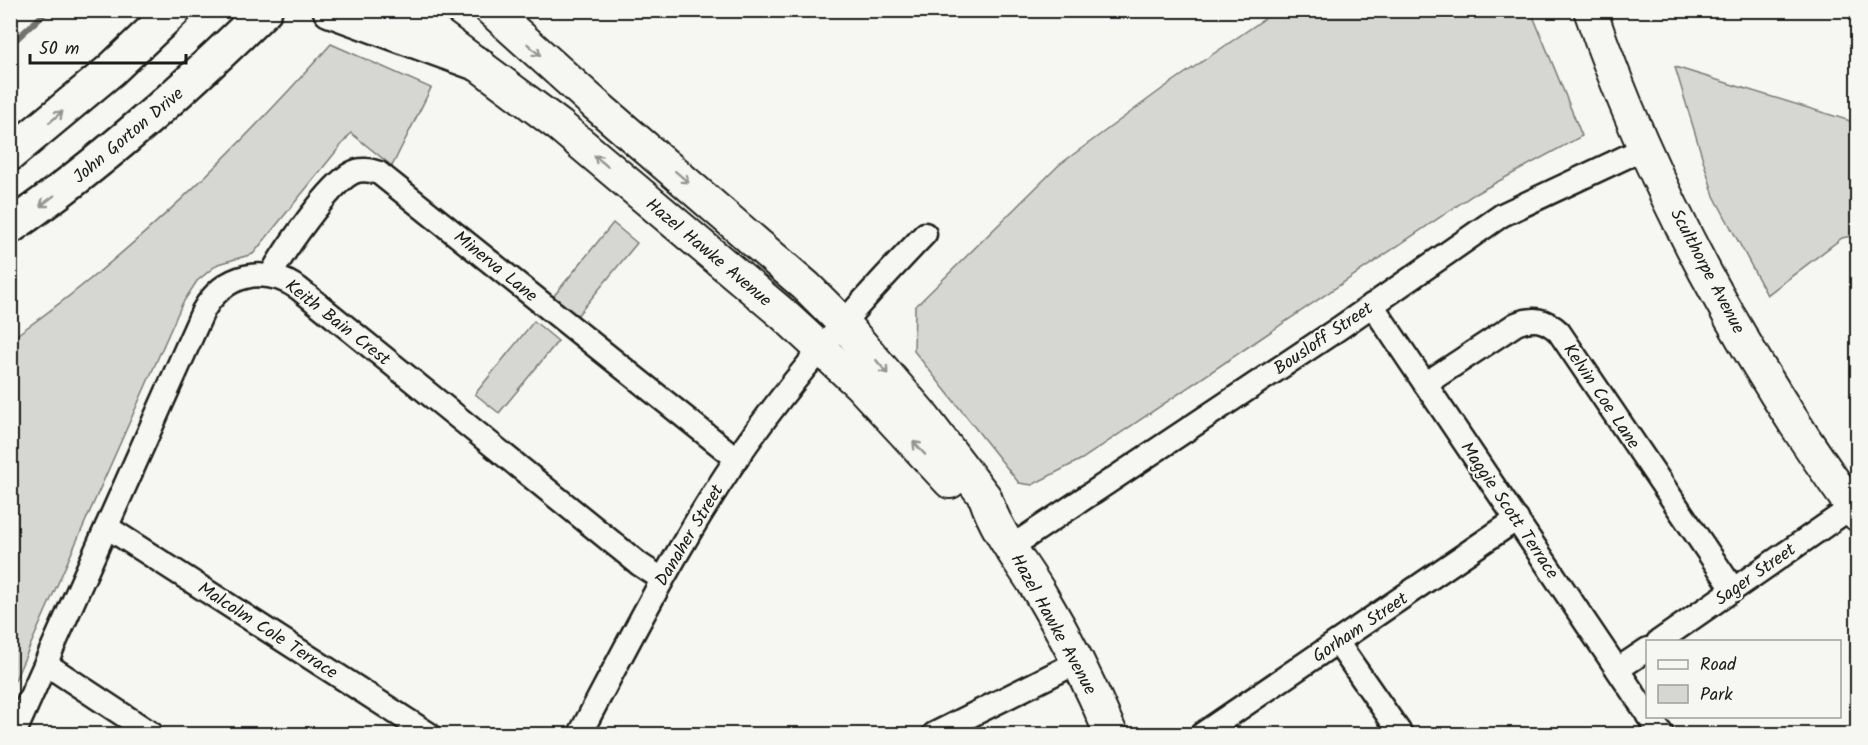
<svg xmlns="http://www.w3.org/2000/svg" width="1868" height="745" font-family="Kalam,sans-serif">
	<style>
		.green { fill: #d6d6d2; stroke: #797977; stroke-width: 1.5 }
		.lines { fill: none; stroke-linecap: round; stroke-linejoin: round }
		.stream { stroke: #727271; stroke-width: 6 }
		.street-casing { stroke: #1c1c1c; stroke-width: 27 }
		.secondary-casing { stroke: #1c1c1c; stroke-width: 36 }
		.primary-casing { stroke: #1c1c1c; stroke-width: 38 }
		.street { stroke: #f6f6f2; stroke-width: 22 }
		.secondary { stroke: #f6f6f2; stroke-width: 32 }
		.primary { stroke: #f6f6f2; stroke-width: 33 }
		.oneway { stroke: #949492 }
		.labels { text-anchor: middle; stroke-width: 4.5; stroke-linejoin: round; paint-order: stroke }
		.street-label { font-size: 18px; fill: #1c1c1c; stroke: #f6f6f2 }
	</style>
	<rect width="100%" height="100%" fill="#f6f6f2"/>
	<filter id="ink" filterUnits="userSpaceOnUse"><feTurbulence type="fractalNoise" baseFrequency=".0167" numOctaves="2"/><feDisplacementMap in="SourceGraphic" scale="12" xChannelSelector="R" yChannelSelector="G"/><feConvolveMatrix kernelMatrix="1 2 1 2 8 2 1 2 1" color-interpolation-filters="sRGB"/></filter>
	<g filter="url(#ink)">
		<!-- green -->
		<g class="green">
			<polygon points="1276,11 1531,11 1582,136 1473,195 1082,459 1032,485 1019,483 914,351 915,307 1059,165 1162,89"/>
			<path d="M 331,44 L 431,88 L 392,166 L 351,133 L 253,254 L 218,264 L 197,281 L 182,304 L 11,689 L 11,339 C 131,255 234,153 331,44 Z"/>
			<polygon points="1675,67 1857,123 1857,235 1842,238 1767,295 1714,196"/>
			<polygon points="613,223 637,243 577,316 553,297"/>
			<polygon points="534,321 558,341 499,413 475,394"/>
		</g>
		<g class="lines">
			<!-- stream -->
			<polyline class="stream" points="10,45 48,10"/>
			<defs>
				<g id="street">
					<path d="M 271,275 C 283,252 330,184 352,173 C 361,168 370,170 379,173 L 737,459"/>
					<polyline points="1372,305 1648,715"/>
					<path d="M 1425,384 L 1516,324 C 1534,317 1545,319 1559,332 L 1733,589"/>
					<polyline points="107,527 429,734"/>
					<polyline points="1011,547 1338,329 1502,215 1645,148"/>
					<polyline points="1337,642 1401,734"/>
					<polyline points="1658,642 1852,507"/>
					<polyline points="46,664 152,734"/>
					<polyline points="1618,669 1648,649"/>
					<polyline points="1648,716 1662,734"/>
					<path d="M 14,734 L 203,311 C 224,274 263,265 298,288 L 639,564 L 662,579"/>
					<path d="M 580,734 C 629,641 676,548 735,461 C 791,379 857,305 925,234"/>
					<polyline points="934,734 1078,662"/>
					<polyline points="1202,734 1517,519"/>
				</g>
				<g id="secondary">
					<polyline points="405,10 560,126 784,315 860,385 950,482"/>
					<path d="M 491,10 L 595,104 L 807,287 L 843,323 L 921,414 L 985,497 C 996,532 1021,562 1040,593 C 1067,638 1091,686 1111,734"/>
					<path d="M 1590,10 C 1651,187 1747,364 1858,515"/>
				</g>
				<g id="primary">
					<polyline points="330,10 478,64"/>
					<polyline points="10,154 111,70 174,10"/>
					<path d="M 10,227 C 102,163 185,88 265,10"/>
				</g>
			</defs>
			<!-- street casing -->
			<use href="#street" class="street-casing"/>
			<!-- secondary casing -->
			<use href="#secondary" class="secondary-casing"/>
			<!-- primary casing -->
			<use href="#primary" class="primary-casing"/>
			<!-- street -->
			<use href="#street" class="street"/>
			<!-- secondary -->
			<use href="#secondary" class="secondary"/>
			<!-- primary -->
			<use href="#primary" class="primary"/>
		</g>
		<!-- one-way arrows -->
		<defs><path id="oneway-shaft" d="M-6 0H5M1.5-3L5.5 0L1.5 3" fill="none" stroke-width="1.6" stroke-linecap="round" stroke-linejoin="round" transform="scale(1.5)"/></defs>
		<g class="oneway">
			<use href="#oneway-shaft" transform="translate(534 50) rotate(43)"/>
			<use href="#oneway-shaft" transform="translate(56 117) rotate(-40)"/>
			<use href="#oneway-shaft" transform="translate(601 161) rotate(-140)"/>
			<use href="#oneway-shaft" transform="translate(682 177) rotate(41)"/>
			<use href="#oneway-shaft" transform="translate(47 201) rotate(143)"/>
			<use href="#oneway-shaft" transform="translate(882 367) rotate(50)"/>
			<use href="#oneway-shaft" transform="translate(919 448) rotate(-133)"/>
		</g>
	</g>
	<g class="labels">
		<!-- street labels -->
		<g class="street-label">
			<text transform="translate(128 135) rotate(-40)" y="6">John Gorton Drive</text>
			<text transform="translate(709 252) rotate(40)" y="6">Hazel Hawke Avenue</text>
			<text transform="translate(496 266) rotate(39)" y="6">Minerva Lane</text>
			<text transform="translate(1708 271) rotate(62)" y="6">Sculthorpe Avenue</text>
			<text transform="translate(338 322) rotate(38)" y="6">Keith Bain Crest</text>
			<text transform="translate(1323 338) rotate(-34)" y="6">Bousloff Street</text>
			<text transform="translate(1602 396) rotate(56)" y="6">Kelvin Coe Lane</text>
			<text transform="translate(1510 510) rotate(56)" y="6">Maggie Scott Terrace</text>
			<text transform="translate(689 535) rotate(-59)" y="6">Danaher Street</text>
			<text transform="translate(1755 574) rotate(-35)" y="6">Sager Street</text>
			<text transform="translate(1054 624) rotate(61)" y="6">Hazel Hawke Avenue</text>
			<text transform="translate(1360 627) rotate(-34)" y="6">Gorham Street</text>
			<text transform="translate(268 630) rotate(33)" y="6">Malcolm Cole Terrace</text>
		</g>
	</g>
	<!-- margin -->
	<rect width="1868" height="745" fill="none" stroke="#f6f6f2" stroke-width="36"/>
	<rect x="18" y="18" width="1832" height="709" fill="none" stroke="#1c1c1c" stroke-width="2" filter="url(#ink)"/>
	<!-- legend -->
	<rect x="1646" y="640" width="195" height="78" fill="#f6f6f2" stroke="#9f9f9c" stroke-width="1.5"/>
	<rect x="1658" y="660" width="30" height="9" fill="#f6f6f2" stroke="#9f9f9c" stroke-width="1.5"/>
	<text x="1700" y="670" font-size="18" fill="#1c1c1c">Road</text>
	<rect x="1658" y="685" width="30" height="18" fill="#d6d6d2" stroke="#9f9f9c" stroke-width="1.5"/>
	<text x="1700" y="700" font-size="18" fill="#1c1c1c">Park</text>
	<!-- scale -->
	<path d="M30 54v9h156v-9" fill="none" stroke="#1c1c1c" stroke-width="3"/>
	<text x="39" y="54" font-size="18" fill="#1c1c1c" stroke="#f6f6f2" stroke-width="4.5" paint-order="stroke">50 m</text>
</svg>
